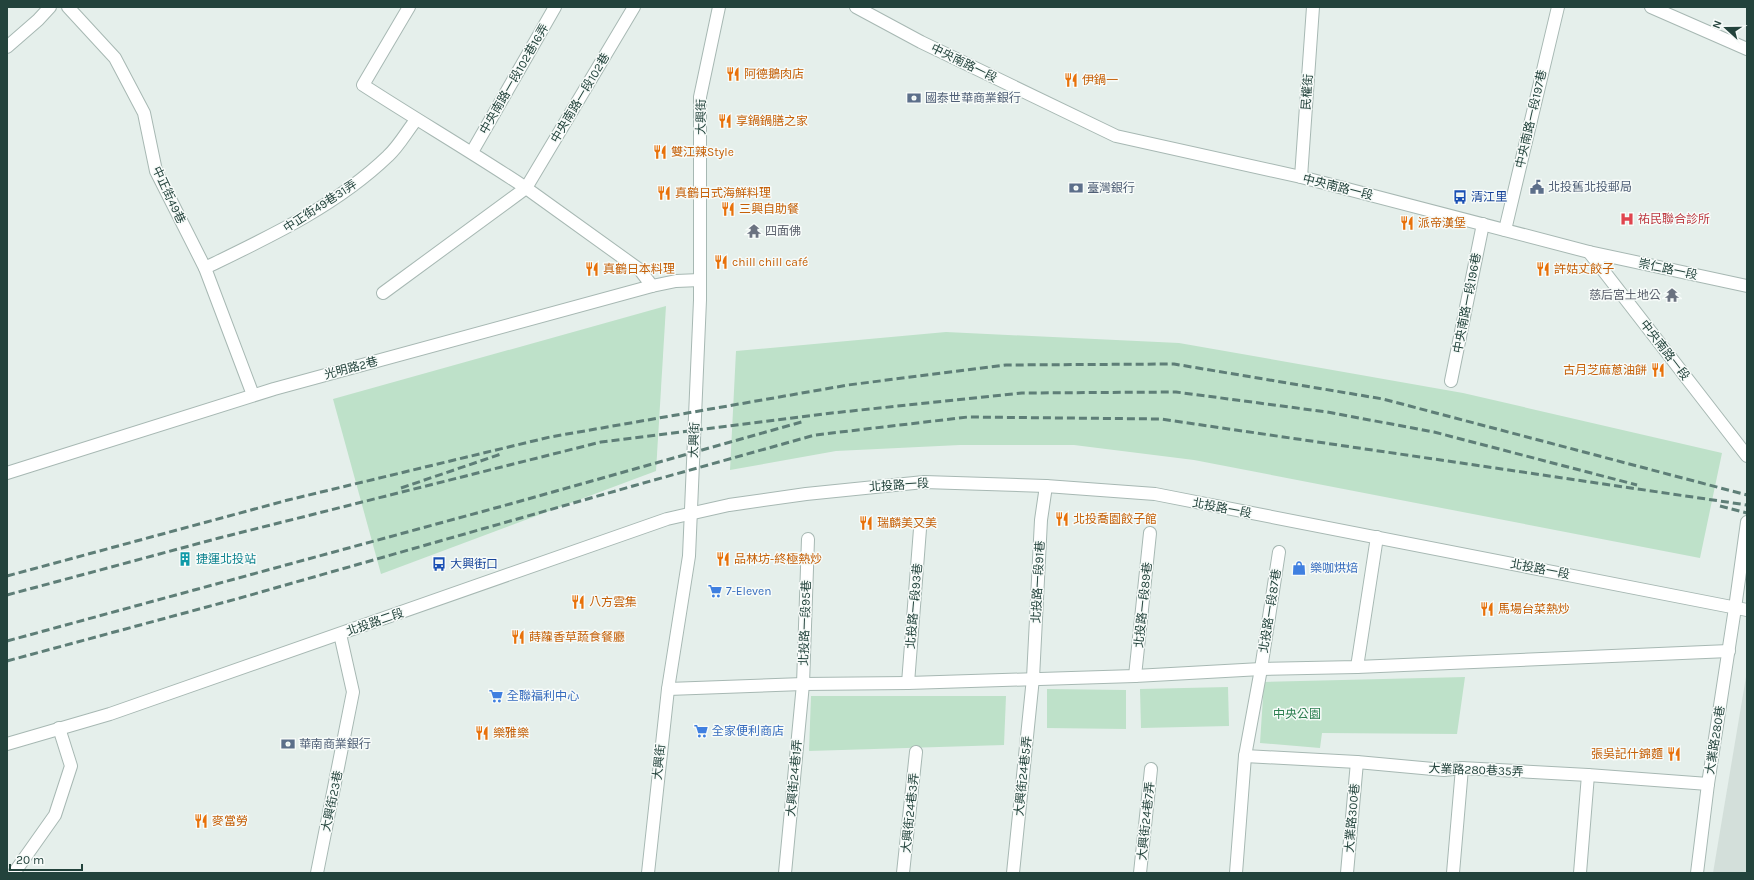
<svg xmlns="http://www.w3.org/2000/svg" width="1754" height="880" font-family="Karla,'Noto Sans TC',sans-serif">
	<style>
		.built { fill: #d3dfda }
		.green { fill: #bee1c9 }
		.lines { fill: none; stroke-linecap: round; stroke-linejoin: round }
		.service-casing { stroke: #a7b8b3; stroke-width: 14 }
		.pedestrian-casing { stroke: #a7b8b3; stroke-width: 14 }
		.minor-casing { stroke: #a7b8b3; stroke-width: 14 }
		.tertiary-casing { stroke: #a7b8b3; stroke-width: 14 }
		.service { stroke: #fff; stroke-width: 12 }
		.pedestrian { stroke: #fff; stroke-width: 12 }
		.minor { stroke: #fff; stroke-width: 12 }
		.tertiary { stroke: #fff; stroke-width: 12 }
		.rail { stroke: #5e7e77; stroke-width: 3; stroke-dasharray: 8 4; stroke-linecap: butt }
		.labels { text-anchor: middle; stroke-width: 3; stroke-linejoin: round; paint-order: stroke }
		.street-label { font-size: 12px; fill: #23433c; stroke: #f7fbf9 }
		.food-label { font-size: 12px; fill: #c56008; stroke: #f7fbf9; text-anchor: start }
		.service-label { font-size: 12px; fill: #4e5e75; stroke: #f7fbf9; text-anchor: start }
		.transit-label { font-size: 12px; fill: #164399; stroke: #f7fbf9; text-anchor: start }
		.health-label { font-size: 12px; fill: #be3a42; stroke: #f7fbf9; text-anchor: start }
		.worship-label { font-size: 12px; fill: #5b616d; stroke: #f7fbf9; text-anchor: start }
		.culture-label { font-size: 12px; fill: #0d838f; stroke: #f7fbf9; text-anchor: start }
		.shop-label { font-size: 12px; fill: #366cbe; stroke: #f7fbf9; text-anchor: start }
		.park-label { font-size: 12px; fill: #2a7d4e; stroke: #f7fbf9 }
	</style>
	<rect width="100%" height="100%" fill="#e5efeb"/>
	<!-- built -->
	<polygon class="built" points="1747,671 1747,873 1713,873"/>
	<!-- green -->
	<g class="green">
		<polygon points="666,306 656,471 381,574 333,399"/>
		<polygon points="946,332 1179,343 1463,393 1722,453 1700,558 1194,460 1074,445 960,445 836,451 730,470 736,351"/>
		<polygon points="1465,677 1457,734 1322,733 1320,748 1260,743 1264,682"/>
		<polygon points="1228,687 1229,726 1141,728 1140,689"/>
		<polygon points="1047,689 1126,690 1126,729 1047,728"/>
		<polygon points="811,696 1006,696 1004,745 809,751"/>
	</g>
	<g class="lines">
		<defs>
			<g id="service">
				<polyline points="68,7 115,58 144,113 156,171 205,268 253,395"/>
				<path d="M 409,7 L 363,85 C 417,120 472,152 526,188 L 634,7"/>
				<polyline points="1651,7 1747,49"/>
				<polyline points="7,47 38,20 50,7"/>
				<polyline points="472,152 555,7"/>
				<polyline points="1301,177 1313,7"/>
				<polyline points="1505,230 1558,7"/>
				<path d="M 205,268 C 269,237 336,206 388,156 C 399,146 407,131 416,120"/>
				<polyline points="383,293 526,188 640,270 652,286"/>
				<polyline points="1451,381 1483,224"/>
				<polyline points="1135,676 1150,533"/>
				<polyline points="908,683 920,529"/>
				<polyline points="668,689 803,684 908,683 1135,676 1261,669 1357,667 1729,651"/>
				<polyline points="1245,756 1357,762 1444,770 1462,768 1588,775 1708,784"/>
				<polyline points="317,873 353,692 340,634"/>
				<polyline points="785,873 803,684 808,539"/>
				<polyline points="903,873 916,752"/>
				<polyline points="1013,873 1033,678 1041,520 1046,486"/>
				<polyline points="1140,873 1151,769"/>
				<polyline points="1236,873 1245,756 1261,669 1279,552"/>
				<polyline points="1347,873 1357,762"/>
				<polyline points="1453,873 1462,768"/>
				<polyline points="1580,873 1588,775"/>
				<polyline points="1697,873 1708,784 1735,608"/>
			</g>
			<polyline id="pedestrian" points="1357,667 1377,537"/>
			<g id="minor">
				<polyline points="856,7 921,42 1116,136 1301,177 1589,252 1747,286"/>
				<polyline points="1589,252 1747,456"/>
				<polyline points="7,473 274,389 652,286 676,281 700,280"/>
				<polyline points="1735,608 1747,522"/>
				<polyline points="14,873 55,815 71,766 59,728"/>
				<polyline points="648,873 668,689 689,556 700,300 700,97 719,7"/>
			</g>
			<polyline id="tertiary" points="7,744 110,714 667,519 729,505 806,494 924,482 1046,486 1155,494 1747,610"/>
		</defs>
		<!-- service casing -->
		<use href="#service" class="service-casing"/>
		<!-- pedestrian casing -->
		<use href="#pedestrian" class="pedestrian-casing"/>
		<!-- minor casing -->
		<use href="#minor" class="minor-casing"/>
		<!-- tertiary casing -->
		<use href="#tertiary" class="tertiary-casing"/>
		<!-- service -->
		<use href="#service" class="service"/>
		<!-- pedestrian -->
		<use href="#pedestrian" class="pedestrian"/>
		<!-- minor -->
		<use href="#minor" class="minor"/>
		<!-- tertiary -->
		<use href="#tertiary" class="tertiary"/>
		<!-- rail -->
		<g class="rail">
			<polyline points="401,488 501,454"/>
			<polyline points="1720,506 1747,513"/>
			<polyline points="7,576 288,500 550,437 848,385 1006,365 1174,364 1383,399 1747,495"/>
			<polyline points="7,595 219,538 601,442 832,413 1022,393 1176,392 1327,412 1434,432 1637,485"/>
			<polyline points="7,641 510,504 805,421"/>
			<polyline points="7,661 240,598 633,486 815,435 968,417 1161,419 1747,505"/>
		</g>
	</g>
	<!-- icons -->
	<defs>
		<symbol id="restaurant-bare" viewBox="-9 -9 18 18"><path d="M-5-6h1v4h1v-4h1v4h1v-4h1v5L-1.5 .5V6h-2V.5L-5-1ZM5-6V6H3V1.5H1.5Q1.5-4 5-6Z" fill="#e8710a" stroke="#f7fbf9" stroke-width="2.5" paint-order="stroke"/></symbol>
		<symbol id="bank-bare" viewBox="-9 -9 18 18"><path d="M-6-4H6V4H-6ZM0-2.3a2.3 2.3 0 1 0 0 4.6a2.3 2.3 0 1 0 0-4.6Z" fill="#5c6f8a" stroke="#f7fbf9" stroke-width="2.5" paint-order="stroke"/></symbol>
		<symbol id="civic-bare" viewBox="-9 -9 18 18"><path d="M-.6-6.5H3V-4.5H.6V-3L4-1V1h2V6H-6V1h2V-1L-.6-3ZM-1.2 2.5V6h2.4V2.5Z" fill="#5c6f8a" stroke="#f7fbf9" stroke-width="2.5" paint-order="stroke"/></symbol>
		<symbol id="bus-bare" viewBox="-9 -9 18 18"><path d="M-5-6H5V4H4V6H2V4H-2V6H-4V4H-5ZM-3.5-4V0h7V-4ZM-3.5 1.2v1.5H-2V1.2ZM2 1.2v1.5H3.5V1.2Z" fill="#1a4fb4" stroke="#f7fbf9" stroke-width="2.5" paint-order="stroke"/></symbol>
		<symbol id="hospital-bare" viewBox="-9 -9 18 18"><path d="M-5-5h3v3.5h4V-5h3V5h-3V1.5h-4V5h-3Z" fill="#e0444e" stroke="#f7fbf9" stroke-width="2.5" paint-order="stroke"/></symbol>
		<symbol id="temple-bare" viewBox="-9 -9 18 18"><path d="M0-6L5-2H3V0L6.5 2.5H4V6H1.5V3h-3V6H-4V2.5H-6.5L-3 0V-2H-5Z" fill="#6b7280" stroke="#f7fbf9" stroke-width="2.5" paint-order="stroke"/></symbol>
		<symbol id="building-bare" viewBox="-9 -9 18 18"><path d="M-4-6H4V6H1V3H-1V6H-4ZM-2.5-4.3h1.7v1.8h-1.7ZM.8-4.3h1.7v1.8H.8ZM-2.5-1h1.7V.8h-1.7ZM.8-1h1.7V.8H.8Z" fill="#0f9aa8" stroke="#f7fbf9" stroke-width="2.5" paint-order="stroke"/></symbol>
		<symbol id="shop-bare" viewBox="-9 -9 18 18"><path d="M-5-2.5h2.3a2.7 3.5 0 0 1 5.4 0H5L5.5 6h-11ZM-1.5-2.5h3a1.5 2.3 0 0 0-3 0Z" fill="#3f7fe0" stroke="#f7fbf9" stroke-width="2.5" paint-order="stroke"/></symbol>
		<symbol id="supermarket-bare" viewBox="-9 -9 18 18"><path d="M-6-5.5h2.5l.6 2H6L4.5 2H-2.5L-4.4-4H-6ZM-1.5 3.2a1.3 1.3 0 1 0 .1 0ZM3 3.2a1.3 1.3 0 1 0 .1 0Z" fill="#3f7fe0" stroke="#f7fbf9" stroke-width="2.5" paint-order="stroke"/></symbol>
	</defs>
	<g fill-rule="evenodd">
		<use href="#restaurant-bare" x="723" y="64" width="20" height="20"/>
		<use href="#restaurant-bare" x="1061" y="70" width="20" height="20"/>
		<use href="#bank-bare" x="904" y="88" width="20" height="20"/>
		<use href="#restaurant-bare" x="715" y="111" width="20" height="20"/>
		<use href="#restaurant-bare" x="650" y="142" width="20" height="20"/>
		<use href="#civic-bare" x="1527" y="177" width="20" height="20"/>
		<use href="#bank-bare" x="1066" y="178" width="20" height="20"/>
		<use href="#restaurant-bare" x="654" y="183" width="20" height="20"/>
		<use href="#bus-bare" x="1450" y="187" width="20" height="20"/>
		<use href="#restaurant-bare" x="718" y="199" width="20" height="20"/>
		<use href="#hospital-bare" x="1617" y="209" width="20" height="20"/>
		<use href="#restaurant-bare" x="1397" y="213" width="20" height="20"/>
		<use href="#temple-bare" x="744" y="221" width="20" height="20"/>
		<use href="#restaurant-bare" x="711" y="252" width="20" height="20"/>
		<use href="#restaurant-bare" x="582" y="259" width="20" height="20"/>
		<use href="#restaurant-bare" x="1533" y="259" width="20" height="20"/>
		<use href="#temple-bare" x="1662" y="285" width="20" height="20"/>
		<use href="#restaurant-bare" x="1648" y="360" width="20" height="20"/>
		<use href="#restaurant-bare" x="1052" y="509" width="20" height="20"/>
		<use href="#restaurant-bare" x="856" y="513" width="20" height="20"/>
		<use href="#building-bare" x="175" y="549" width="20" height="20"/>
		<use href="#restaurant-bare" x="713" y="549" width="20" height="20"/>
		<use href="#bus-bare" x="429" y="554" width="20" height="20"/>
		<use href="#shop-bare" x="1289" y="558" width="20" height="20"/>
		<use href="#supermarket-bare" x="705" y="581" width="20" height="20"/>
		<use href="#restaurant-bare" x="568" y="592" width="20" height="20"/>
		<use href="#restaurant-bare" x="1477" y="599" width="20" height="20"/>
		<use href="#restaurant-bare" x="508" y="627" width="20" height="20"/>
		<use href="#supermarket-bare" x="486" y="686" width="20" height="20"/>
		<use href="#supermarket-bare" x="691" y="721" width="20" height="20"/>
		<use href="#restaurant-bare" x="472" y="723" width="20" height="20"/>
		<use href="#bank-bare" x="278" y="734" width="20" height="20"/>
		<use href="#restaurant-bare" x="1664" y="744" width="20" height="20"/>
		<use href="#restaurant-bare" x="191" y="811" width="20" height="20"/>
	</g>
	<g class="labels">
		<!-- street labels -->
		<g class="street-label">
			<text transform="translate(964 63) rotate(26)" y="4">中央南路一段</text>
			<text transform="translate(514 79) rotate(-60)" y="4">中央南路一段102巷16弄</text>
			<text transform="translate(1307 92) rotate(-86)" y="4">民權街</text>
			<text transform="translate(580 98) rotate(-59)" y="4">中央南路一段102巷</text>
			<text transform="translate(701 117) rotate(-89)" y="4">大興街</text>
			<text transform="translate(1531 119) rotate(-77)" y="4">中央南路一段197巷</text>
			<text transform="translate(1338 187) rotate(14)" y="4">中央南路一段</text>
			<text transform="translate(169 195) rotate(65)" y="4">中正街49巷</text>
			<text transform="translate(320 206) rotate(-33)" y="4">中正街49巷31弄</text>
			<text transform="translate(1668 269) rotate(12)" y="4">崇仁路一段</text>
			<text transform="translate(1467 303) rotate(-79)" y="4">中央南路一段196巷</text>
			<text transform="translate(1665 350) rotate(52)" y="4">中央南路一段</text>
			<text transform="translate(351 368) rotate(-15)" y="4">光明路2巷</text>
			<text transform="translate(694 440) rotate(-88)" y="4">大興街</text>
			<text transform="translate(899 485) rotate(-4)" y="4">北投路一段</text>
			<text transform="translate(1222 508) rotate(11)" y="4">北投路一段</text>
			<text transform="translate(1540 569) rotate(11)" y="4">北投路一段</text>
			<text transform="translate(1038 582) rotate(-87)" y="4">北投路一段91巷</text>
			<text transform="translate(1143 605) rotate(-84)" y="4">北投路一段89巷</text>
			<text transform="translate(914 606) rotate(-85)" y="4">北投路一段93巷</text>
			<text transform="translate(1270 611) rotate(-81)" y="4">北投路一段87巷</text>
			<text transform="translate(375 622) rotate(-19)" y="4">北投路二段</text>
			<text transform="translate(805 623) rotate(-88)" y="4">北投路一段95巷</text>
			<text transform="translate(1715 740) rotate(-81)" y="4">大業路280巷</text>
			<text transform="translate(659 762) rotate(-84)" y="4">大興街</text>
			<text transform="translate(1476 770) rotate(2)" y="4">大業路280巷35弄</text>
			<text transform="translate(1023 776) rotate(-84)" y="4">大興街24巷5弄</text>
			<text transform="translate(794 778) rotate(-85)" y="4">大興街24巷1弄</text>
			<text transform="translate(332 801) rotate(-78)" y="4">大興街23巷</text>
			<text transform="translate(910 813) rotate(-84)" y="4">大興街24巷3弄</text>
			<text transform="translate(1352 818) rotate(-85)" y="4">大業路300巷</text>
			<text transform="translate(1146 821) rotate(-84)" y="4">大興街24巷7弄</text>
		</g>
		<!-- food labels -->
		<g class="food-label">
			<text x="744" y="78">阿德鵝肉店</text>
			<text x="1082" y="84">伊鍋一</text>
			<text x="736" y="125">享鍋鍋膳之家</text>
			<text x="671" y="156">雙江辣Style</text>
			<text x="675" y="197">真鶴日式海鮮料理</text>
			<text x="739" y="213">三興自助餐</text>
			<text x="1418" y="227">派帝漢堡</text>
			<text x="732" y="266">chill chill café</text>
			<text x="603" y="273">真鶴日本料理</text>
			<text x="1554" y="273">許姑丈餃子</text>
			<text x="1647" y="374" text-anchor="end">古月芝麻蔥油餅</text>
			<text x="1073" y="523">北投喬園餃子館</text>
			<text x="877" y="527">瑞麟美又美</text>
			<text x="734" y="563">品林坊-終極熱炒</text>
			<text x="589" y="606">八方雲集</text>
			<text x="1498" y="613">馬場台菜熱炒</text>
			<text x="529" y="641">蒔蘿香草蔬食餐廳</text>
			<text x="493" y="737">樂雅樂</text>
			<text x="1663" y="758" text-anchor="end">張吳記什錦麵</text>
			<text x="212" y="825">麥當勞</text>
		</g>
		<!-- service labels -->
		<g class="service-label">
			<text x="925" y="102">國泰世華商業銀行</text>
			<text x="1548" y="191">北投舊北投郵局</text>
			<text x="1087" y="192">臺灣銀行</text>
			<text x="299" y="748">華南商業銀行</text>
		</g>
		<!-- transit labels -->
		<g class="transit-label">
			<text x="1471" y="201">清江里</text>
			<text x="450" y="568">大興街口</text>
		</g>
		<!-- health labels -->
		<g class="health-label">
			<text x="1638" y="223">祐民聯合診所</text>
		</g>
		<!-- worship labels -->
		<g class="worship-label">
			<text x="765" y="235">四面佛</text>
			<text x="1661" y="299" text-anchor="end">慈后宮土地公</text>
		</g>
		<!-- culture labels -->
		<g class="culture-label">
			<text x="196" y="563">捷運北投站</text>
		</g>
		<!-- shop labels -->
		<g class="shop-label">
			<text x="1310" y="572">樂咖烘焙</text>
			<text x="726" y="595">7-Eleven</text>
			<text x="507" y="700">全聯福利中心</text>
			<text x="712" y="735">全家便利商店</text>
		</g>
		<!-- park labels -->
		<g class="park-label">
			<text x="1297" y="718">中央公園</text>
		</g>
	</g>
	<!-- border -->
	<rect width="1754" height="880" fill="none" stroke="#23433c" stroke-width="16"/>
	<!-- north arrow -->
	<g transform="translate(1726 28) rotate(291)" stroke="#f7fbf9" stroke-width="3" paint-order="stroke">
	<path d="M0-3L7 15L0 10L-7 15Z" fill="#23433c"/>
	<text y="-6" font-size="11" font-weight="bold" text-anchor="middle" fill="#23433c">N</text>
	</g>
	<!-- scale -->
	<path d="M10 864v6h72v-6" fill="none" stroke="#23433c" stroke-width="2"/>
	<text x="16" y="864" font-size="12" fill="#23433c" stroke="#f7fbf9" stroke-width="3" paint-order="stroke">20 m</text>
</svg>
